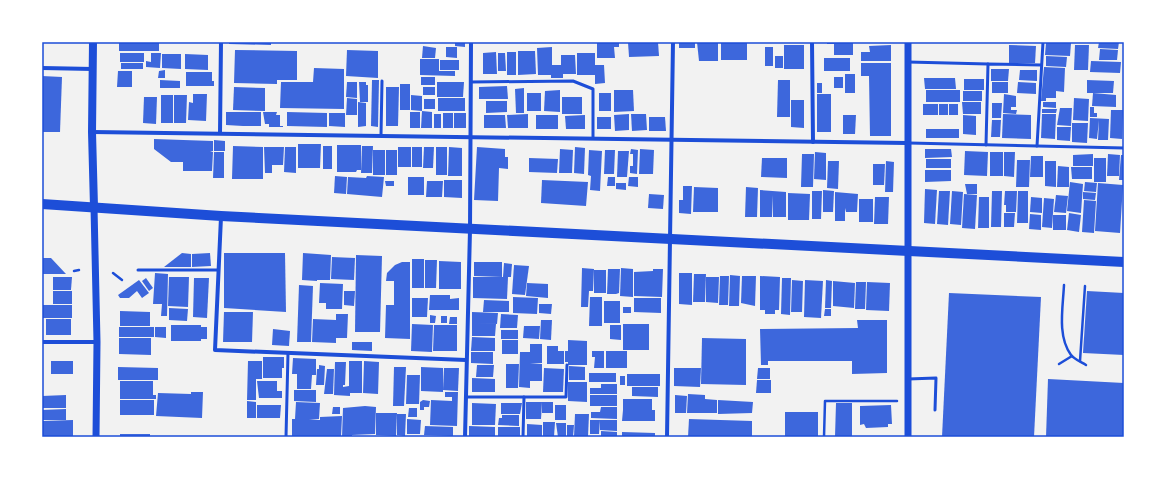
<svg xmlns="http://www.w3.org/2000/svg" width="1166" height="479" font-family="Roboto,sans-serif">
	<style>
		.building { fill: #3d67dc }
		.lines { fill: none; stroke-linecap: round; stroke-linejoin: round }
		.path { stroke: #1d4ed8; stroke-width: 2.5 }
		.service { stroke: #1d4ed8; stroke-width: 3 }
		.minor { stroke: #1d4ed8; stroke-width: 4 }
		.tertiary { stroke: #1d4ed8; stroke-width: 7 }
		.secondary { stroke: #1d4ed8; stroke-width: 8 }
		.primary { stroke: #1d4ed8; stroke-width: 10 }
		.neatline { fill: none; stroke: #1d4ed8; stroke-width: 1.5 }
	</style>
	<rect width="100%" height="100%" fill="#f2f2f2"/>
	<!-- building -->
	<g class="building">
		<rect x="119" y="42" width="40" height="9"/>
		<polygon points="229,42 271,42 271,45 229,44"/>
		<polygon points="455,42 465,42 465,47 455,46"/>
		<polygon points="597,42 619,42 619,47 614,47 615,58 597,58"/>
		<polygon points="628,42 658,42 659,56 629,57"/>
		<rect x="679" y="42" width="16" height="6"/>
		<polygon points="697,42 718,42 718,61 699,61"/>
		<rect x="721" y="42" width="26" height="18"/>
		<polygon points="827,42 853,42 853,55 834,55 834,44 827,44"/>
		<polygon points="1099,42 1119,42 1118,49 1098,48"/>
		<polygon points="1046,43 1071,43 1070,56 1045,55"/>
		<rect x="784" y="45" width="20" height="24"/>
		<polygon points="891,45 891,61 861,61 861,52 870,52 869,46"/>
		<polygon points="1009,45 1036,46 1035,63 1009,63"/>
		<polygon points="1075,45 1089,45 1088,70 1074,70"/>
		<polygon points="423,46 436,48 435,58 422,58"/>
		<polygon points="446,47 457,47 457,58 446,57"/>
		<polygon points="552,47 552,65 561,65 561,55 575,55 576,74 563,74 563,78 551,78 551,75 538,75 537,48"/>
		<rect x="765" y="47" width="8" height="19"/>
		<polygon points="1100,49 1118,50 1117,60 1099,60"/>
		<polygon points="235,50 297,51 297,80 277,80 277,84 234,83"/>
		<polygon points="347,50 378,51 378,78 346,76"/>
		<polygon points="518,51 535,51 536,74 518,75"/>
		<polygon points="496,52 497,74 483,74 483,53"/>
		<rect x="507" y="52" width="9" height="23"/>
		<rect x="120" y="53" width="24" height="9"/>
		<polygon points="151,53 161,53 160,68 146,67 146,61 151,62"/>
		<polygon points="498,53 505,53 506,71 498,71"/>
		<polygon points="577,53 595,53 595,65 604,65 605,83 595,84 595,75 577,75"/>
		<polygon points="162,54 181,54 181,69 162,68"/>
		<polygon points="185,54 208,55 208,70 185,69"/>
		<rect x="775" y="56" width="8" height="12"/>
		<polygon points="1046,56 1067,57 1066,67 1046,66"/>
		<rect x="824" y="58" width="26" height="13"/>
		<polygon points="420,59 439,59 439,71 455,71 455,76 420,75"/>
		<rect x="440" y="60" width="19" height="10"/>
		<polygon points="1091,61 1121,62 1120,73 1090,72"/>
		<rect x="121" y="63" width="22" height="6"/>
		<polygon points="861,63 891,63 891,136 870,136 869,76 861,76"/>
		<polygon points="1044,67 1065,68 1064,92 1056,91 1056,98 1046,98 1046,101 1041,101"/>
		<polygon points="314,68 344,69 344,109 280,108 281,82 313,82"/>
		<polygon points="991,69 1009,69 1008,81 991,81"/>
		<polygon points="165,70 165,78 158,78 159,71"/>
		<polygon points="1020,70 1037,70 1037,81 1019,80"/>
		<polygon points="118,71 132,71 132,87 117,87"/>
		<polygon points="186,72 212,72 212,81 214,81 214,86 186,86"/>
		<rect x="845" y="74" width="10" height="19"/>
		<polygon points="42,76 62,77 60,132 42,132"/>
		<rect x="421" y="77" width="14" height="8"/>
		<rect x="834" y="77" width="9" height="11"/>
		<polygon points="924,78 955,78 956,89 925,89"/>
		<rect x="964" y="79" width="20" height="11"/>
		<polygon points="160,80 180,81 180,88 160,88"/>
		<polygon points="372,80 379,80 378,127 371,126"/>
		<polygon points="778,80 790,80 790,117 777,117"/>
		<polygon points="1087,80 1114,81 1113,93 1087,93"/>
		<polygon points="347,82 357,82 357,98 346,97"/>
		<polygon points="359,82 366,82 366,85 368,85 368,102 360,102"/>
		<polygon points="437,82 464,82 463,97 437,97"/>
		<rect x="992" y="82" width="16" height="11"/>
		<polygon points="1018,82 1036,83 1036,94 1017,93"/>
		<rect x="817" y="83" width="5" height="10"/>
		<rect x="400" y="84" width="10" height="26"/>
		<polygon points="507,86 508,99 479,99 479,87"/>
		<polygon points="234,87 265,88 265,111 233,110"/>
		<polygon points="386,87 399,87 398,126 386,126"/>
		<rect x="423" y="87" width="12" height="8"/>
		<polygon points="524,88 524,113 516,113 515,89"/>
		<polygon points="560,90 560,112 544,111 545,91"/>
		<polygon points="614,90 633,90 634,111 614,112"/>
		<rect x="926" y="90" width="34" height="12"/>
		<rect x="963" y="91" width="19" height="10"/>
		<rect x="527" y="93" width="14" height="18"/>
		<rect x="599" y="93" width="12" height="18"/>
		<polygon points="1093,93 1116,95 1116,107 1092,106"/>
		<polygon points="193,94 207,94 206,121 188,120 189,102 193,103"/>
		<rect x="817" y="94" width="14" height="38"/>
		<polygon points="1004,94 1016,96 1016,107 1011,107 1011,110 1017,110 1016,114 1003,113"/>
		<rect x="161" y="95" width="12" height="28"/>
		<polygon points="174,95 187,95 186,123 174,123"/>
		<polygon points="411,95 422,96 422,111 411,110"/>
		<polygon points="144,97 157,97 156,124 143,123"/>
		<rect x="562" y="97" width="20" height="17"/>
		<polygon points="347,98 357,99 357,115 346,115"/>
		<rect x="438" y="98" width="27" height="13"/>
		<polygon points="1074,98 1089,99 1088,121 1073,120"/>
		<rect x="424" y="99" width="11" height="10"/>
		<polygon points="791,100 804,100 804,128 791,127"/>
		<polygon points="486,101 507,101 507,112 486,113"/>
		<polygon points="358,102 366,103 366,126 358,127"/>
		<polygon points="962,102 981,102 981,114 963,114"/>
		<polygon points="1043,102 1056,102 1056,108 1043,107"/>
		<polygon points="992,103 1002,103 1001,118 992,118"/>
		<rect x="923" y="104" width="15" height="11"/>
		<rect x="939" y="104" width="9" height="11"/>
		<rect x="949" y="104" width="9" height="11"/>
		<polygon points="1090,107 1094,107 1094,113 1097,113 1097,117 1090,117"/>
		<polygon points="1060,108 1072,108 1071,126 1057,125"/>
		<polygon points="1042,109 1057,109 1056,113 1042,113"/>
		<polygon points="1111,110 1123,110 1122,139 1110,138"/>
		<polygon points="422,111 432,112 432,128 421,128"/>
		<polygon points="226,112 261,112 261,126 243,126 243,114 243,126 226,125"/>
		<polygon points="263,112 277,112 276,115 280,115 280,126 283,126 283,127 269,127 269,124 265,124"/>
		<polygon points="287,112 327,113 327,127 287,126"/>
		<rect x="410" y="112" width="10" height="16"/>
		<polygon points="329,113 345,113 345,127 329,126"/>
		<rect x="443" y="113" width="10" height="15"/>
		<rect x="454" y="113" width="12" height="15"/>
		<rect x="434" y="114" width="7" height="14"/>
		<polygon points="528,114 528,128 508,128 507,115"/>
		<polygon points="629,114 629,130 615,131 614,115"/>
		<polygon points="631,114 646,114 647,130 632,131"/>
		<polygon points="1003,114 1031,115 1031,139 1002,138"/>
		<polygon points="1042,114 1056,114 1055,139 1041,138"/>
		<polygon points="484,115 505,115 506,128 484,128"/>
		<rect x="536" y="115" width="22" height="14"/>
		<polygon points="585,115 585,129 566,129 565,116"/>
		<polygon points="843,115 856,115 855,134 843,134"/>
		<polygon points="963,115 976,116 976,135 963,134"/>
		<rect x="597" y="117" width="14" height="12"/>
		<polygon points="649,117 665,117 666,131 649,131"/>
		<polygon points="1090,118 1109,119 1108,140 1098,140 1099,120 1097,139 1089,138"/>
		<polygon points="992,120 1001,120 1000,137 991,137"/>
		<polygon points="1072,123 1088,123 1087,143 1072,142"/>
		<polygon points="1057,127 1071,127 1070,141 1057,140"/>
		<rect x="926" y="129" width="33" height="9"/>
		<polygon points="154,139 213,141 213,151 210,151 213,152 212,171 183,171 183,162 171,162 154,149"/>
		<polygon points="214,140 225,141 225,151 214,151"/>
		<polygon points="298,144 321,144 320,168 298,168"/>
		<polygon points="337,145 361,145 361,170 357,170 356,172 337,172"/>
		<polygon points="233,146 263,147 263,179 232,179"/>
		<rect x="323" y="146" width="9" height="23"/>
		<polygon points="362,146 373,146 372,173 361,173"/>
		<polygon points="264,147 284,147 283,165 272,165 272,173 265,173"/>
		<polygon points="285,147 296,147 296,173 284,172"/>
		<rect x="398" y="147" width="13" height="20"/>
		<rect x="412" y="147" width="10" height="20"/>
		<polygon points="424,147 434,147 433,168 423,168"/>
		<rect x="436" y="147" width="11" height="28"/>
		<polygon points="449,147 462,148 462,176 448,176"/>
		<polygon points="477,147 505,149 505,157 508,157 508,169 499,168 498,201 474,200"/>
		<polygon points="575,147 585,148 584,174 574,173"/>
		<polygon points="560,149 573,150 572,173 559,173"/>
		<polygon points="631,149 638,150 637,174 630,173 630,166 633,166 633,154 630,154"/>
		<polygon points="640,149 654,150 653,174 639,174"/>
		<polygon points="925,149 951,149 952,157 925,158"/>
		<rect x="373" y="150" width="12" height="25"/>
		<rect x="386" y="150" width="11" height="25"/>
		<polygon points="589,150 602,151 600,191 590,190 591,176 588,175"/>
		<polygon points="605,150 615,150 614,174 604,174"/>
		<polygon points="618,151 629,151 627,177 617,177"/>
		<polygon points="965,151 988,152 987,176 964,175"/>
		<polygon points="214,152 224,152 224,178 213,178"/>
		<polygon points="815,152 826,153 826,180 814,179"/>
		<rect x="990" y="152" width="13" height="24"/>
		<polygon points="1004,152 1015,152 1014,177 1004,176"/>
		<polygon points="802,154 814,154 813,187 801,187"/>
		<polygon points="1093,154 1093,166 1073,166 1073,155"/>
		<polygon points="1108,154 1120,155 1119,176 1107,176"/>
		<polygon points="1121,155 1124,155 1124,180 1119,180"/>
		<polygon points="1031,156 1043,156 1043,177 1030,177"/>
		<polygon points="529,158 558,159 557,173 529,172"/>
		<polygon points="762,158 787,158 787,178 761,177"/>
		<rect x="1094" y="158" width="12" height="24"/>
		<rect x="926" y="159" width="25" height="9"/>
		<polygon points="1017,160 1030,160 1029,187 1016,187"/>
		<polygon points="828,161 839,161 838,189 827,188"/>
		<polygon points="886,161 894,162 893,192 885,192"/>
		<polygon points="1045,161 1056,161 1056,187 1045,186"/>
		<polygon points="873,164 885,164 884,185 873,185"/>
		<polygon points="1058,166 1069,167 1069,187 1057,187"/>
		<polygon points="1071,167 1092,167 1092,179 1072,179"/>
		<polygon points="925,170 951,170 951,181 925,182"/>
		<polygon points="335,176 347,177 346,194 334,193"/>
		<polygon points="367,176 384,177 382,197 347,194 348,177 366,178"/>
		<rect x="408" y="177" width="16" height="18"/>
		<polygon points="608,177 615,177 615,186 607,186"/>
		<polygon points="629,177 638,177 638,187 628,186"/>
		<polygon points="444,180 462,180 462,198 444,197"/>
		<polygon points="542,180 588,182 586,206 541,203"/>
		<polygon points="385,181 394,181 394,186 386,186"/>
		<polygon points="427,181 443,181 442,197 426,197"/>
		<polygon points="1070,182 1083,184 1081,213 1067,211"/>
		<polygon points="1085,182 1097,183 1096,192 1084,191"/>
		<polygon points="616,183 626,183 626,190 616,189"/>
		<polygon points="1098,183 1123,185 1120,233 1095,231"/>
		<polygon points="965,184 977,184 977,194 967,194"/>
		<polygon points="683,186 692,186 691,214 679,213 679,200 683,200"/>
		<polygon points="694,187 718,188 718,212 693,212"/>
		<polygon points="746,187 758,188 757,217 745,217"/>
		<polygon points="925,189 937,190 935,224 924,223"/>
		<polygon points="760,190 786,192 786,217 773,217 773,195 772,217 760,217"/>
		<polygon points="823,190 834,191 833,212 823,212"/>
		<polygon points="812,191 822,191 821,219 812,219"/>
		<polygon points="939,191 950,191 948,225 937,224"/>
		<polygon points="952,191 963,192 961,225 950,224"/>
		<polygon points="992,191 1002,191 1001,227 991,227"/>
		<polygon points="1005,191 1017,191 1016,212 1006,212 1006,205 1004,205"/>
		<polygon points="1018,191 1028,191 1028,223 1017,223"/>
		<polygon points="835,192 858,194 857,212 846,212 845,208 845,221 835,221"/>
		<polygon points="1083,192 1096,193 1095,200 1083,199"/>
		<polygon points="788,193 810,194 809,220 788,220"/>
		<polygon points="649,194 664,195 663,209 648,208"/>
		<polygon points="964,194 977,195 975,229 962,228"/>
		<polygon points="1056,195 1068,196 1066,213 1054,212"/>
		<polygon points="875,197 889,197 888,224 874,224"/>
		<polygon points="979,197 989,197 989,228 978,228"/>
		<polygon points="1031,197 1042,198 1042,213 1030,212"/>
		<polygon points="1044,198 1054,199 1052,228 1042,227"/>
		<rect x="859" y="199" width="14" height="23"/>
		<polygon points="1084,200 1096,201 1094,233 1082,232"/>
		<polygon points="1004,213 1015,213 1014,227 1004,227"/>
		<polygon points="1069,213 1081,215 1079,232 1067,230"/>
		<polygon points="1030,214 1041,215 1041,230 1029,229"/>
		<rect x="1053" y="215" width="13" height="15"/>
		<polygon points="182,253 191,254 191,267 164,267"/>
		<polygon points="210,253 211,266 192,267 192,254"/>
		<polygon points="224,253 285,253 286,312 224,308"/>
		<polygon points="303,253 331,255 330,280 317,280 317,262 317,281 302,280"/>
		<polygon points="356,255 382,256 380,332 355,332"/>
		<polygon points="332,257 355,258 354,280 331,279"/>
		<polygon points="42,258 51,258 66,274 42,274"/>
		<rect x="412" y="259" width="12" height="29"/>
		<polygon points="425,260 437,260 436,288 425,288"/>
		<polygon points="439,261 461,262 461,289 439,289"/>
		<polygon points="402,262 410,262 410,339 385,338 386,305 394,305 394,281 386,281 387,273 395,265"/>
		<polygon points="474,262 502,262 502,277 474,276"/>
		<polygon points="504,263 512,264 511,277 503,277"/>
		<polygon points="514,265 529,266 525,295 512,294"/>
		<polygon points="582,268 594,269 593,291 589,291 588,307 581,307"/>
		<polygon points="621,268 633,269 633,297 620,296"/>
		<polygon points="608,269 620,269 619,293 616,294 607,294"/>
		<polygon points="653,269 663,269 662,297 634,296 634,272 653,271"/>
		<rect x="594" y="270" width="12" height="23"/>
		<polygon points="155,273 168,274 167,316 161,316 162,304 153,304"/>
		<polygon points="679,273 692,273 692,305 679,304"/>
		<polygon points="694,274 706,274 705,302 693,302"/>
		<polygon points="730,275 740,276 739,306 729,306"/>
		<polygon points="720,276 729,276 728,305 719,305"/>
		<polygon points="742,276 756,276 755,306 741,303"/>
		<polygon points="760,276 780,277 779,310 775,310 775,314 765,314 765,310 760,310"/>
		<polygon points="53,277 72,277 71,290 53,290"/>
		<polygon points="169,277 189,277 188,307 168,306"/>
		<polygon points="473,277 508,277 507,299 473,298"/>
		<polygon points="706,277 719,277 718,303 706,302"/>
		<polygon points="146,278 153,288 149,291 142,281"/>
		<polygon points="194,278 209,278 207,318 193,317"/>
		<polygon points="782,278 791,278 790,315 781,314"/>
		<polygon points="139,280 149,293 142,298 137,291 129,298 120,298 118,295"/>
		<polygon points="792,280 803,281 802,312 791,312"/>
		<polygon points="805,280 823,281 821,318 804,317"/>
		<polygon points="826,280 832,281 831,308 825,308"/>
		<polygon points="833,281 855,283 854,308 833,306"/>
		<polygon points="856,282 866,282 865,309 855,309"/>
		<polygon points="867,282 890,283 889,311 866,310"/>
		<polygon points="320,283 343,284 342,309 326,309 326,303 319,303"/>
		<polygon points="527,283 548,284 548,298 526,296"/>
		<polygon points="299,285 313,286 311,342 297,342"/>
		<rect x="53" y="291" width="19" height="13"/>
		<polygon points="344,291 355,291 354,306 344,305"/>
		<polygon points="1087,291 1124,293 1124,355 1083,353"/>
		<polygon points="949,293 1041,297 1034,437 942,437"/>
		<polygon points="430,295 450,295 450,299 459,298 459,310 429,310"/>
		<polygon points="513,297 538,298 537,314 513,313"/>
		<polygon points="590,297 602,297 602,326 589,326"/>
		<polygon points="412,298 428,298 427,317 412,317"/>
		<polygon points="634,298 661,298 661,313 634,312"/>
		<polygon points="484,300 509,301 509,312 483,312"/>
		<rect x="604" y="301" width="16" height="22"/>
		<polygon points="539,304 552,304 551,314 539,313"/>
		<rect x="43" y="305" width="29" height="13"/>
		<rect x="623" y="307" width="8" height="6"/>
		<polygon points="169,308 188,309 187,321 169,320"/>
		<polygon points="825,309 831,309 831,316 824,316"/>
		<polygon points="120,311 150,312 150,326 120,326"/>
		<polygon points="224,312 253,312 252,342 223,342"/>
		<polygon points="472,312 498,313 497,324 475,323 496,324 495,336 472,336"/>
		<polygon points="336,314 348,314 347,338 336,338 336,343 312,342 313,319 336,320"/>
		<polygon points="501,314 518,315 517,328 500,328"/>
		<polygon points="430,315 436,316 435,323 430,323"/>
		<rect x="441" y="316" width="6" height="7"/>
		<polygon points="450,317 457,317 457,324 449,324"/>
		<rect x="46" y="319" width="25" height="16"/>
		<polygon points="541,320 552,320 551,340 540,339"/>
		<polygon points="857,320 887,320 887,373 852,374 852,361 768,361 768,365 761,365 760,329 858,328"/>
		<polygon points="412,324 433,325 432,352 411,351"/>
		<rect x="623" y="324" width="26" height="26"/>
		<polygon points="171,325 201,325 201,327 207,327 207,339 201,339 201,341 171,341"/>
		<polygon points="434,325 457,325 457,351 433,351"/>
		<polygon points="610,325 621,325 621,340 610,339"/>
		<polygon points="524,326 540,326 539,339 523,338"/>
		<rect x="119" y="327" width="35" height="10"/>
		<polygon points="155,327 166,327 166,338 155,337"/>
		<polygon points="273,329 290,331 289,346 272,345"/>
		<rect x="501" y="330" width="17" height="9"/>
		<polygon points="472,337 495,338 495,351 471,351"/>
		<polygon points="119,338 151,338 151,355 119,354"/>
		<polygon points="702,338 746,339 746,385 701,384"/>
		<rect x="502" y="340" width="16" height="14"/>
		<polygon points="568,340 587,341 587,365 568,365 568,362 565,362 565,351 568,351"/>
		<polygon points="352,342 372,342 372,351 352,350"/>
		<polygon points="530,344 542,344 542,363 530,364 542,364 542,381 530,381 530,388 519,387 520,352 530,352"/>
		<polygon points="547,346 558,346 558,351 564,351 564,364 547,364"/>
		<polygon points="592,351 604,351 604,368 594,368 595,357 592,357"/>
		<rect x="606" y="351" width="21" height="17"/>
		<polygon points="471,352 493,352 493,364 471,363"/>
		<rect x="263" y="357" width="21" height="11"/>
		<polygon points="293,358 316,359 316,375 312,375 311,389 297,389 297,374 292,374"/>
		<rect x="51" y="361" width="22" height="13"/>
		<polygon points="248,361 262,361 262,379 256,379 256,400 247,400"/>
		<polygon points="349,361 362,361 362,393 350,393 350,396 334,395 335,362 346,362 345,385 343,385 343,387 349,386"/>
		<polygon points="364,361 379,362 378,394 363,393"/>
		<polygon points="506,364 519,364 518,388 506,388"/>
		<polygon points="319,365 325,366 324,385 316,385 317,369 319,369"/>
		<polygon points="477,365 494,365 493,377 476,377"/>
		<polygon points="569,366 585,367 585,380 569,380"/>
		<polygon points="118,367 158,368 158,380 118,380"/>
		<polygon points="394,367 406,367 404,406 393,406"/>
		<polygon points="421,367 443,368 443,392 421,391"/>
		<rect x="263" y="368" width="19" height="10"/>
		<polygon points="444,368 459,368 458,391 443,390"/>
		<polygon points="544,368 564,369 563,392 543,392"/>
		<polygon points="674,368 701,368 700,387 674,386"/>
		<polygon points="758,368 770,368 770,379 757,379"/>
		<polygon points="327,369 334,369 333,394 324,394"/>
		<rect x="589" y="373" width="27" height="9"/>
		<rect x="627" y="374" width="33" height="12"/>
		<polygon points="407,375 420,375 419,404 406,404"/>
		<rect x="620" y="376" width="5" height="9"/>
		<polygon points="472,378 495,379 495,392 472,392"/>
		<polygon points="1048,379 1124,383 1124,437 1046,437"/>
		<polygon points="757,380 771,380 771,393 756,393"/>
		<polygon points="120,381 153,381 153,395 156,395 156,399 120,399"/>
		<polygon points="257,381 277,381 277,391 282,391 282,398 259,398"/>
		<polygon points="568,382 587,382 587,402 568,401"/>
		<polygon points="601,384 617,384 617,394 590,394 590,388 601,388"/>
		<polygon points="632,387 658,387 658,397 632,396"/>
		<polygon points="294,390 316,390 316,402 294,401"/>
		<polygon points="191,392 203,392 202,418 156,416 158,393 191,394"/>
		<polygon points="445,392 458,392 457,426 430,425 431,400 452,401 452,397 445,397"/>
		<polygon points="688,394 705,395 705,399 717,400 717,413 687,413"/>
		<polygon points="66,395 66,408 42,408 42,396"/>
		<rect x="590" y="395" width="27" height="11"/>
		<polygon points="675,395 687,396 686,413 675,413"/>
		<polygon points="623,399 652,399 652,410 655,410 655,421 622,421 623,410 632,410 623,410"/>
		<rect x="120" y="400" width="34" height="15"/>
		<polygon points="423,400 430,401 429,407 424,407 424,410 420,410 420,402"/>
		<polygon points="718,400 753,402 752,413 718,414"/>
		<polygon points="247,401 256,402 256,418 247,418"/>
		<polygon points="296,402 320,403 319,419 309,420 320,420 320,417 342,416 341,437 292,437 292,419 306,419 295,419"/>
		<polygon points="526,402 542,402 541,419 526,419"/>
		<rect x="542" y="402" width="11" height="11"/>
		<polygon points="472,403 496,404 495,425 472,425"/>
		<polygon points="501,403 522,403 520,414 501,414"/>
		<polygon points="836,403 852,403 852,437 835,437"/>
		<polygon points="257,405 281,405 280,418 257,418"/>
		<rect x="555" y="405" width="11" height="15"/>
		<polygon points="891,405 892,424 888,424 888,427 866,428 864,424 860,425 860,406"/>
		<polygon points="365,406 376,407 375,434 352,435 352,416 352,437 342,437 343,408"/>
		<polygon points="333,407 340,407 340,414 332,414"/>
		<polygon points="601,407 617,407 617,419 591,418 591,412 600,412"/>
		<polygon points="409,408 417,408 417,417 408,417"/>
		<polygon points="66,409 66,420 42,420 42,410"/>
		<rect x="785" y="412" width="33" height="24"/>
		<polygon points="376,413 397,413 396,436 376,435"/>
		<polygon points="397,414 406,414 405,436 397,435"/>
		<polygon points="575,414 589,414 588,437 574,437"/>
		<polygon points="502,415 519,415 519,426 498,425 499,418 502,418"/>
		<polygon points="407,419 421,420 420,434 407,434"/>
		<polygon points="689,419 752,421 752,437 688,437"/>
		<polygon points="73,420 73,437 42,437 42,421"/>
		<polygon points="590,420 600,420 599,434 590,434"/>
		<polygon points="600,420 617,420 617,431 600,430"/>
		<polygon points="543,422 555,422 554,437 543,437"/>
		<polygon points="556,423 566,423 566,437 558,437"/>
		<polygon points="527,424 542,425 542,437 527,437"/>
		<polygon points="567,425 574,425 573,437 567,437"/>
		<polygon points="425,426 453,427 453,436 424,435"/>
		<polygon points="469,426 495,427 495,437 469,436"/>
		<polygon points="498,427 520,427 520,436 498,437"/>
		<polygon points="601,431 617,432 617,437 601,437"/>
		<polygon points="622,432 655,433 655,437 622,437"/>
		<rect x="120" y="434" width="30" height="3"/>
	</g>
	<g class="lines">
		<!-- path -->
		<g class="path">
			<polyline points="74,271 79,270"/>
			<polyline points="113,273 122,280"/>
			<path d="M 1064,285 C 1063,307 1057,336 1071,355 C 1074,359 1081,362 1086,365"/>
			<polyline points="1080,361 1085,286"/>
			<polyline points="1059,364 1072,356"/>
			<polyline points="824,437 825,401 897,401"/>
		</g>
		<!-- service -->
		<g class="service">
			<polyline points="908,62 988,64"/>
			<polyline points="471,82 573,81 593,89 593,138"/>
			<polyline points="381,135 382,81"/>
			<polyline points="909,143 1124,148"/>
			<polyline points="986,145 988,64 1041,65"/>
			<polyline points="1037,146 1043,42"/>
			<polyline points="138,270 217,270"/>
			<polyline points="908,379 936,378 935,410"/>
			<polyline points="466,397 566,397 567,365"/>
			<polyline points="286,437 288,353"/>
			<polyline points="523,437 524,397"/>
		</g>
		<!-- minor -->
		<g class="minor">
			<polyline points="812,42 813,142"/>
			<polyline points="42,68 93,69"/>
			<polyline points="92,132 907,143"/>
			<polyline points="220,133 221,42"/>
			<polyline points="221,217 215,350 466,360"/>
			<polyline points="42,342 97,342"/>
			<polyline points="465,437 470,230 471,42"/>
			<polyline points="667,437 673,42"/>
		</g>
		<!-- tertiary -->
		<g class="tertiary">
			<polyline points="94,207 97,342 96,437"/>
			<polyline points="908,437 908,42"/>
		</g>
		<!-- secondary -->
		<polyline class="secondary" points="93,42 92,132 94,207"/>
		<!-- primary -->
		<polyline class="primary" points="42,204 221,216 1124,262"/>
	</g>
	<!-- border -->
	<rect width="1166" height="479" fill="none" stroke="#ffffff" stroke-width="86"/>
	<rect x="43" y="43" width="1080" height="393" class="neatline"/>
</svg>
